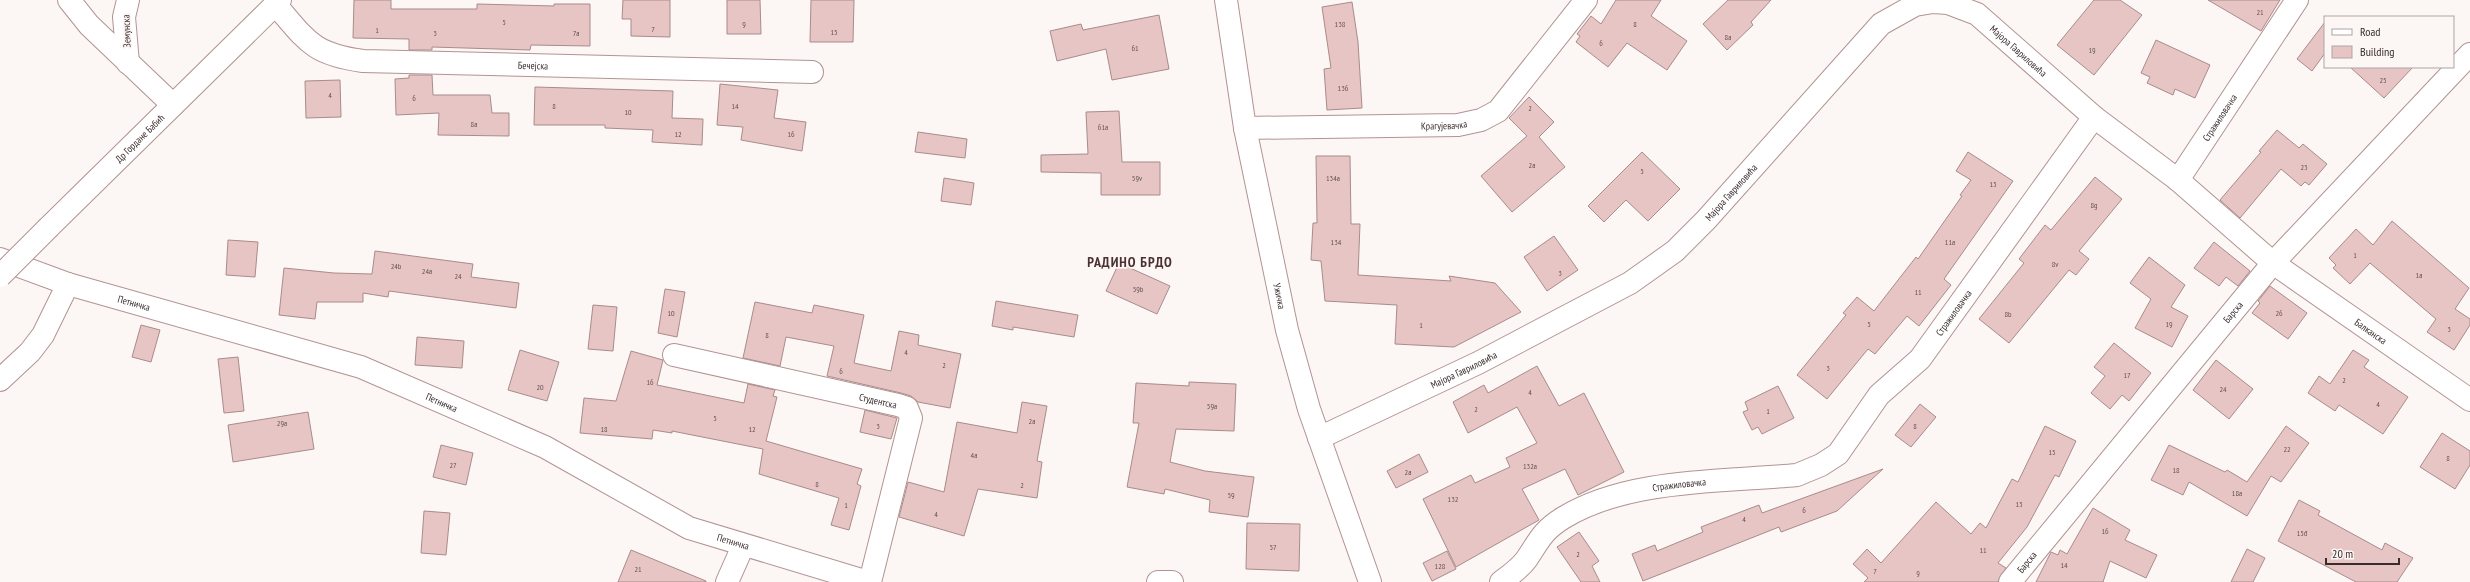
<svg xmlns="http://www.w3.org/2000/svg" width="2470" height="582" font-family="'PT Sans Narrow',sans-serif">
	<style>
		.building { fill: #e6c5c4; stroke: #a98b8a }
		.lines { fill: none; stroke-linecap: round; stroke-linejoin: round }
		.minor-casing { stroke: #b29392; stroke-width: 24 }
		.major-casing { stroke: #b29392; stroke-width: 24 }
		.minor { stroke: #fff; stroke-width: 22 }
		.major { stroke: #fff; stroke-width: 22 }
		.major-bridge-casing { stroke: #b29392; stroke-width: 24; stroke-linecap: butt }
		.major-bridge { stroke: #fff; stroke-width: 22 }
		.labels { text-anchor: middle; stroke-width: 3.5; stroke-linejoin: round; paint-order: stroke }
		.number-label { font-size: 8px; fill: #645252 }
		.street-label { font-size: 10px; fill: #392c2c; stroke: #fcf6f5 }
		.district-label { font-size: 14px; font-weight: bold; letter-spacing: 1px; fill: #4b3131; stroke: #fcf6f5 }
	</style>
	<rect width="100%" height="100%" fill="#fcf6f5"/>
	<!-- building -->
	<g class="building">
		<polygon points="354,0 391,0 391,9 477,9 477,4 554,6 554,4 590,4 590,46 531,45 530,50 432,47 432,50 409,50 409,39 353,38"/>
		<polygon points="623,0 670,0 670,37 631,36 631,19 622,19"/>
		<polygon points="727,0 760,0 761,34 727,34"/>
		<polygon points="811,0 854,0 853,42 810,42"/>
		<polygon points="1616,0 1661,0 1651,16 1687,41 1667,70 1627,43 1608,67 1576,42 1580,36 1577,34 1591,16 1601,24"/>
		<polygon points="1728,0 1771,0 1751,22 1753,25 1727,50 1703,24"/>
		<polygon points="2094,0 2120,0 2142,15 2094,75 2057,45"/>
		<polygon points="2208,0 2280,0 2261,31"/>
		<polygon points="1352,2 1358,42 1362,108 1327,110 1324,69 1331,68 1322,7"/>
		<polygon points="1159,15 1169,69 1112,80 1106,49 1057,61 1050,31 1081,24 1083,30"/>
		<polygon points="2325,22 2325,53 2312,71 2297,59"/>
		<polygon points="2156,40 2210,65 2195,98 2175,89 2173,95 2147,83 2150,77 2141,73"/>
		<polygon points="2350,67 2413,67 2384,98"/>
		<polygon points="409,75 432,75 433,95 490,95 492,113 509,113 509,136 438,135 439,113 396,115 395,79 409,78"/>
		<polygon points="340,80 341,117 306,118 305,81"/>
		<polygon points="720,84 778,90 774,118 806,122 802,151 741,140 743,127 717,125"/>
		<polygon points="535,87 673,91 672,118 703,119 702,145 652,142 653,130 605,128 605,125 534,125"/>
		<polygon points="1529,97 1554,122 1539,137 1565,167 1512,212 1481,176 1527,136 1509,118"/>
		<polygon points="1119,111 1122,162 1160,162 1160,195 1101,195 1101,173 1041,172 1041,155 1088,154 1086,112"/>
		<polygon points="2277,130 2299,148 2303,144 2327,164 2309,185 2305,182 2301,186 2281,169 2240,218 2220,200 2261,152 2259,151"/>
		<polygon points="918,132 967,139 965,158 915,152"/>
		<polygon points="1642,152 1680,189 1648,221 1626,200 1604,222 1588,206"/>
		<polygon points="1968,152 2013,181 1944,279 1951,285 1919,326 1907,316 1875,354 1868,349 1827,399 1797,375 1846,315 1843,313 1857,297 1874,311 1916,257 1918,259 1962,196 1960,195 1971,180 1956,171"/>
		<polygon points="1316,156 1350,156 1351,224 1360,224 1358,275 1451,281 1449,276 1495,283 1521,312 1454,347 1395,344 1397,305 1325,301 1321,261 1311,260 1313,223 1317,223"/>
		<polygon points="2095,177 2122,199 2079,251 2089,259 2076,275 2069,270 2009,343 1979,319 2024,263 2019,259 2045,225 2051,230"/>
		<polygon points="944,178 974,183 971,205 941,201"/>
		<polygon points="2392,221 2469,288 2455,309 2470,319 2470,325 2454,350 2427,332 2436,319 2370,263 2350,284 2333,268 2336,265 2329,258 2356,229 2373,245"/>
		<polygon points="1554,236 1578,270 1547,291 1524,257"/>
		<polygon points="228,240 258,242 255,277 226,275"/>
		<polygon points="2214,242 2250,271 2238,286 2226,277 2219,286 2194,268"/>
		<polygon points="375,251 473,264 471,277 519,283 516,308 389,291 388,297 363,293 363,302 317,302 315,319 279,315 284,268 334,273 372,274"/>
		<polygon points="2149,257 2185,285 2171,307 2188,316 2172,347 2135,328 2151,299 2130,283"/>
		<polygon points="1119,263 1170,286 1157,314 1106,291"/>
		<polygon points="2270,286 2307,313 2288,339 2252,313 2260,303 2258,301"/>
		<polygon points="665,289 685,292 677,337 658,333"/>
		<polygon points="996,301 1078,315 1074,337 1013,327 1013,330 992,326"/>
		<polygon points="755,302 812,313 814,305 864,315 854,363 891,371 899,331 919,335 918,345 961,354 950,408 918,402 911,396 901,393 827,376 834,346 786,337 780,366 743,358"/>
		<polygon points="593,305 617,307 613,351 588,349"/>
		<polygon points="141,325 160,330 151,362 132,357"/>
		<polygon points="417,337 464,341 462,368 415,365"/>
		<polygon points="2114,343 2151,373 2129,401 2122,395 2110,409 2091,393 2105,376 2094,367"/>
		<polygon points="520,350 559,362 547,401 508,390"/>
		<polygon points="2353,350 2369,360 2364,367 2408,397 2383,434 2339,405 2335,411 2308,393 2319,376 2330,384"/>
		<polygon points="631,351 663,360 657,385 744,403 748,384 775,390 773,396 777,397 766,441 862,469 857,484 861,486 849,530 831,525 839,498 759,474 763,449 672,431 672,433 653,430 652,439 580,433 584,398 616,401"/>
		<polygon points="238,357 244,411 224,413 218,359"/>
		<polygon points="2216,360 2253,389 2229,419 2193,390"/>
		<polygon points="1537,366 1559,406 1584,393 1624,472 1578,495 1565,469 1522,489 1539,520 1456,567 1423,499 1471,475 1475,483 1510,467 1506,458 1537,443 1517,407 1468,433 1453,402 1484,385 1488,393"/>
		<polygon points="1189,382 1236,384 1234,431 1176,429 1170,462 1205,471 1254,477 1248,517 1209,512 1210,500 1165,489 1164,494 1127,487 1139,423 1133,423 1136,383 1189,386"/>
		<polygon points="1778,386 1794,418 1762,434 1758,427 1752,430 1743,412 1748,410 1745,402"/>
		<polygon points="1022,402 1047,406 1037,461 1042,462 1037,498 978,489 964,536 899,517 908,482 944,492 957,422 1017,433"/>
		<polygon points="1920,404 1936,417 1911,447 1895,435"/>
		<polygon points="865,410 897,418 891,439 860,432"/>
		<polygon points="308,412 314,449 233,462 228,425"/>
		<polygon points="2045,426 2076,441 2059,477 2055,475 2027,527 1998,563 2006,568 1998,582 1864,582 1868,578 1853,564 1867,549 1881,563 1936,502 1971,534 1980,523 1986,528 2012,479 2018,482"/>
		<polygon points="2286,426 2309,443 2281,482 2271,476 2247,516 2189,482 2183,495 2151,480 2169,445 2225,472 2227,470 2247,482"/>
		<polygon points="2442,433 2470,451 2470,465 2455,489 2420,467"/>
		<polygon points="441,445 473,453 466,485 433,477"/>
		<polygon points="1419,454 1428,472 1396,488 1387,471"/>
		<polygon points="1883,469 1837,511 1781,532 1779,527 1643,581 1632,554 1655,545 1657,551 1703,532 1701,527 1759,505 1762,513"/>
		<polygon points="2299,500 2320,511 2318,515 2382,550 2385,543 2413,558 2397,582 2356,582 2278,541"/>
		<polygon points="2093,508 2130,530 2125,540 2157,555 2146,578 2110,561 2103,582 2036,582 2051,552 2058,555 2060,550 2067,554"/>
		<polygon points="424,511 450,513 446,555 421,553"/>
		<polygon points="1247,523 1300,524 1299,571 1246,569"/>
		<polygon points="1579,532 1599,561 1592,566 1600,582 1581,582 1557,547"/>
		<polygon points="2247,549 2265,558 2253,582 2231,582"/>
		<polygon points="631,550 706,581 706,582 618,582"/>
		<polygon points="1447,551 1456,569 1432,581 1423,563"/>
	</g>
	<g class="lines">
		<defs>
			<g id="minor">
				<polyline points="69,0 89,25 173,105"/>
				<path id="s1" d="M 275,4 C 307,41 312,54 363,61 L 812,72"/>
				<polyline points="128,63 124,17 128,0"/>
				<path id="s2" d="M 1245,128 L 1458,125 L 1481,120 L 1498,111 L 1586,0"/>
				<path id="s3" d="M 2178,180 L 2297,0"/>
				<path id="s4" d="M 0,259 L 68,284 L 361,367 L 545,447 L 689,528 L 868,582"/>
				<path id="s5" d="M 674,355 L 898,405 L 907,408 L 911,418 L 870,582"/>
				<polyline points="0,380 30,352 43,335 68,284"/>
				<path id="s6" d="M 1319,438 L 1478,363 L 1630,283 L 1654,266 L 1675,251 L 1706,220 L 1881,24 L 1915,5 L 1933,2 L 1948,3 L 1977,14 L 2094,117 L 2178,180 L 2273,263 L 2470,400"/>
				<polyline points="727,582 743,546"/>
				<polyline points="1158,582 1172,582"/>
				<path id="s7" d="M 1501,582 C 1509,576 1519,569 1526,560 C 1539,541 1542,531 1563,518 C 1628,478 1723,482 1797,475 L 1821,465 L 1838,454 L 1879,395 L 1920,359 L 2094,117"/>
				<path id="s8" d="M 2010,582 L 2273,263 L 2470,54"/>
			</g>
			<g id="major">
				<path id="s9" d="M 1226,0 L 1245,128 L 1287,330 L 1309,409 L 1370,582"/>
				<path id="s10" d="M 49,227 L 280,0"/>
			</g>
		</defs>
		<!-- minor casing -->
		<use href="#minor" class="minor-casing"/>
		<!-- major casing -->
		<use href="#major" class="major-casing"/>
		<!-- minor -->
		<use href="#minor" class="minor"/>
		<!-- major -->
		<use href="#major" class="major"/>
		<defs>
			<polyline id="major-bridge" points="0,276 49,227"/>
		</defs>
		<!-- major-bridge casing -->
		<use href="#major-bridge" class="major-bridge-casing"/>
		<!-- major-bridge -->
		<use href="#major-bridge" class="major-bridge"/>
	</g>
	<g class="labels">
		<!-- number labels -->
		<g class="number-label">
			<text x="2260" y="15">21</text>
			<text x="504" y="25">5</text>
			<text x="744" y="27">9</text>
			<text x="1340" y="27">138</text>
			<text x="1635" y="27">8</text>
			<text x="653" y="32">7</text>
			<text x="377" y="33">1</text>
			<text x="834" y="35">15</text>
			<text x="435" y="36">3</text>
			<text x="576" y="36">7a</text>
			<text x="1728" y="40">8a</text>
			<text x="1601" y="46">6</text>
			<text x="1135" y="51">61</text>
			<text x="2092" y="53">19</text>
			<text x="2383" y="83">25</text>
			<text x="1343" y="91">136</text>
			<text x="330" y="98">4</text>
			<text x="414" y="101">6</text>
			<text x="554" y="109">8</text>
			<text x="735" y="109">14</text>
			<text x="1530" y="111">2</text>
			<text x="628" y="115">10</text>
			<text x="474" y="127">8a</text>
			<text x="1103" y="130">61a</text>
			<text x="678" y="137">12</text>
			<text x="791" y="137">16</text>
			<text x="1532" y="168">2a</text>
			<text x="2304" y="170">23</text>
			<text x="1642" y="174">5</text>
			<text x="1137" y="181">59v</text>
			<text x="1333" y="181">134a</text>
			<text x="1993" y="187">13</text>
			<text x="2094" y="208">8g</text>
			<text x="1336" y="245">134</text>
			<text x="1950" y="245">11a</text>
			<text x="2355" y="258">1</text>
			<text x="2055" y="267">8v</text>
			<text x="396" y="269">24b</text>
			<text x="427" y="274">24a</text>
			<text x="1560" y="276">3</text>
			<text x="2419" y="278">1a</text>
			<text x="458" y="279">24</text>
			<text x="1138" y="292">59b</text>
			<text x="1918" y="295">11</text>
			<text x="671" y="316">10</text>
			<text x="2279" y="316">26</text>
			<text x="2008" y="317">8b</text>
			<text x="1869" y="327">5</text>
			<text x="2169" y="327">19</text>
			<text x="1421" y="328">1</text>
			<text x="2449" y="332">3</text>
			<text x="767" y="338">8</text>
			<text x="906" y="355">4</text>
			<text x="944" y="368">2</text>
			<text x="1828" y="371">3</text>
			<text x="841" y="374">6</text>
			<text x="2127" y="378">17</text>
			<text x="2344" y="383">2</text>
			<text x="650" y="385">16</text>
			<text x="540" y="390">20</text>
			<text x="2223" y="392">24</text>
			<text x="1530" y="395">4</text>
			<text x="2378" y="407">4</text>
			<text x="1212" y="409">59a</text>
			<text x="1476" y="412">2</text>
			<text x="1768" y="414">1</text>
			<text x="715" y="421">5</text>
			<text x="1032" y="424">2a</text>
			<text x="282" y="426">29a</text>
			<text x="878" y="429">3</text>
			<text x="1915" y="429">8</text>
			<text x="604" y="432">18</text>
			<text x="752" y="432">12</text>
			<text x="2287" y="452">22</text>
			<text x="2052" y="455">15</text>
			<text x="974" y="458">4a</text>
			<text x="2448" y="461">8</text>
			<text x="453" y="468">27</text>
			<text x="1530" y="469">132a</text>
			<text x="2176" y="473">18</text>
			<text x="1408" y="475">2a</text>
			<text x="817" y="487">8</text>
			<text x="1022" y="488">2</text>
			<text x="2237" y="496">18a</text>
			<text x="1231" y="498">59</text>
			<text x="1453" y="502">132</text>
			<text x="2019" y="507">13</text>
			<text x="846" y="508">1</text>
			<text x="1804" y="513">6</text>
			<text x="936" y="517">4</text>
			<text x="1744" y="522">4</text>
			<text x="2105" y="534">16</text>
			<text x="2302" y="536">15đ</text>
			<text x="1273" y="550">57</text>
			<text x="1983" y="553">11</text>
			<text x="1578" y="557">2</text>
			<text x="2064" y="568">14</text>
			<text x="1440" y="569">128</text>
			<text x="638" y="572">21</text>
			<text x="1875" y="574">7</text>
			<text x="1918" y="576">9</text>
		</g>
		<!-- street labels -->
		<g class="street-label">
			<text transform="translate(126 31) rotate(-92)" y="4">Земунска</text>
			<text dy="4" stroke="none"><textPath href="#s6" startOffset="868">Мајора Гавриловића</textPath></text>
			<text dy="4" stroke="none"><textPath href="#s1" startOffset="279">Бечејска</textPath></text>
			<text dy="4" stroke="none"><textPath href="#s3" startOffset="75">Стражиловачка</textPath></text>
			<text dy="4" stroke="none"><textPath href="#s2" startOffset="199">Крагујевачка</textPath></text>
			<text dy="4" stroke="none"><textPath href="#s10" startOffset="127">Др Гордане Бабић</textPath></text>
			<text dy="4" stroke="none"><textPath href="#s6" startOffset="484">Мајора Гавриловића</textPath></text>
			<text dy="4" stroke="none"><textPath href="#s9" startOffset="301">Ужичка</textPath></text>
			<text dy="4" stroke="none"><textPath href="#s4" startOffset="141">Петничка</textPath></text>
			<text dy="4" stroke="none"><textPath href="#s8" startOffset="350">Барска</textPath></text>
			<text dy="4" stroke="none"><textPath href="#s7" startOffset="560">Стражиловачка</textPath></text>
			<text dy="4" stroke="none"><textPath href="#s6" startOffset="1319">Балканска</textPath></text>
			<text dy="4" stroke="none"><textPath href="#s6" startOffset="160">Мајора Гавриловића</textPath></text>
			<text dy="4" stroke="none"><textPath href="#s5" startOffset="209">Студентска</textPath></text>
			<text dy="4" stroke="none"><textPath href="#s4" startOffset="465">Петничка</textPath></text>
			<text dy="4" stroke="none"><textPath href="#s7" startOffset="212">Стражиловачка</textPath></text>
			<text dy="4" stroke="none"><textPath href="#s4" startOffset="789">Петничка</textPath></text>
			<text dy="4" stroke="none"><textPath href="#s8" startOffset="26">Барска</textPath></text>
		</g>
		<!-- district labels -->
		<g class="district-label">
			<text x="1130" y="267">РАДИНО БРДО</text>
		</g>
	</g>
	<!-- legend -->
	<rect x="2324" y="16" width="130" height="52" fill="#fcf6f5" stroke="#aea5a5"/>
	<rect x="2332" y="29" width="20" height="6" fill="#ffffff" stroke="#aea5a5"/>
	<text x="2360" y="36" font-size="12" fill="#392c2c">Road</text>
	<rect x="2332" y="46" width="20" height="12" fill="#e6c5c4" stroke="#aea5a5"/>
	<text x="2360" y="56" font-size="12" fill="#392c2c">Building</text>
	<!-- scale -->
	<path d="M2326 558v6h73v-6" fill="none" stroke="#392c2c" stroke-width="2"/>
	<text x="2332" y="558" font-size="12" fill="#392c2c" stroke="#fcf6f5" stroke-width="3" paint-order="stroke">20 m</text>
</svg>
